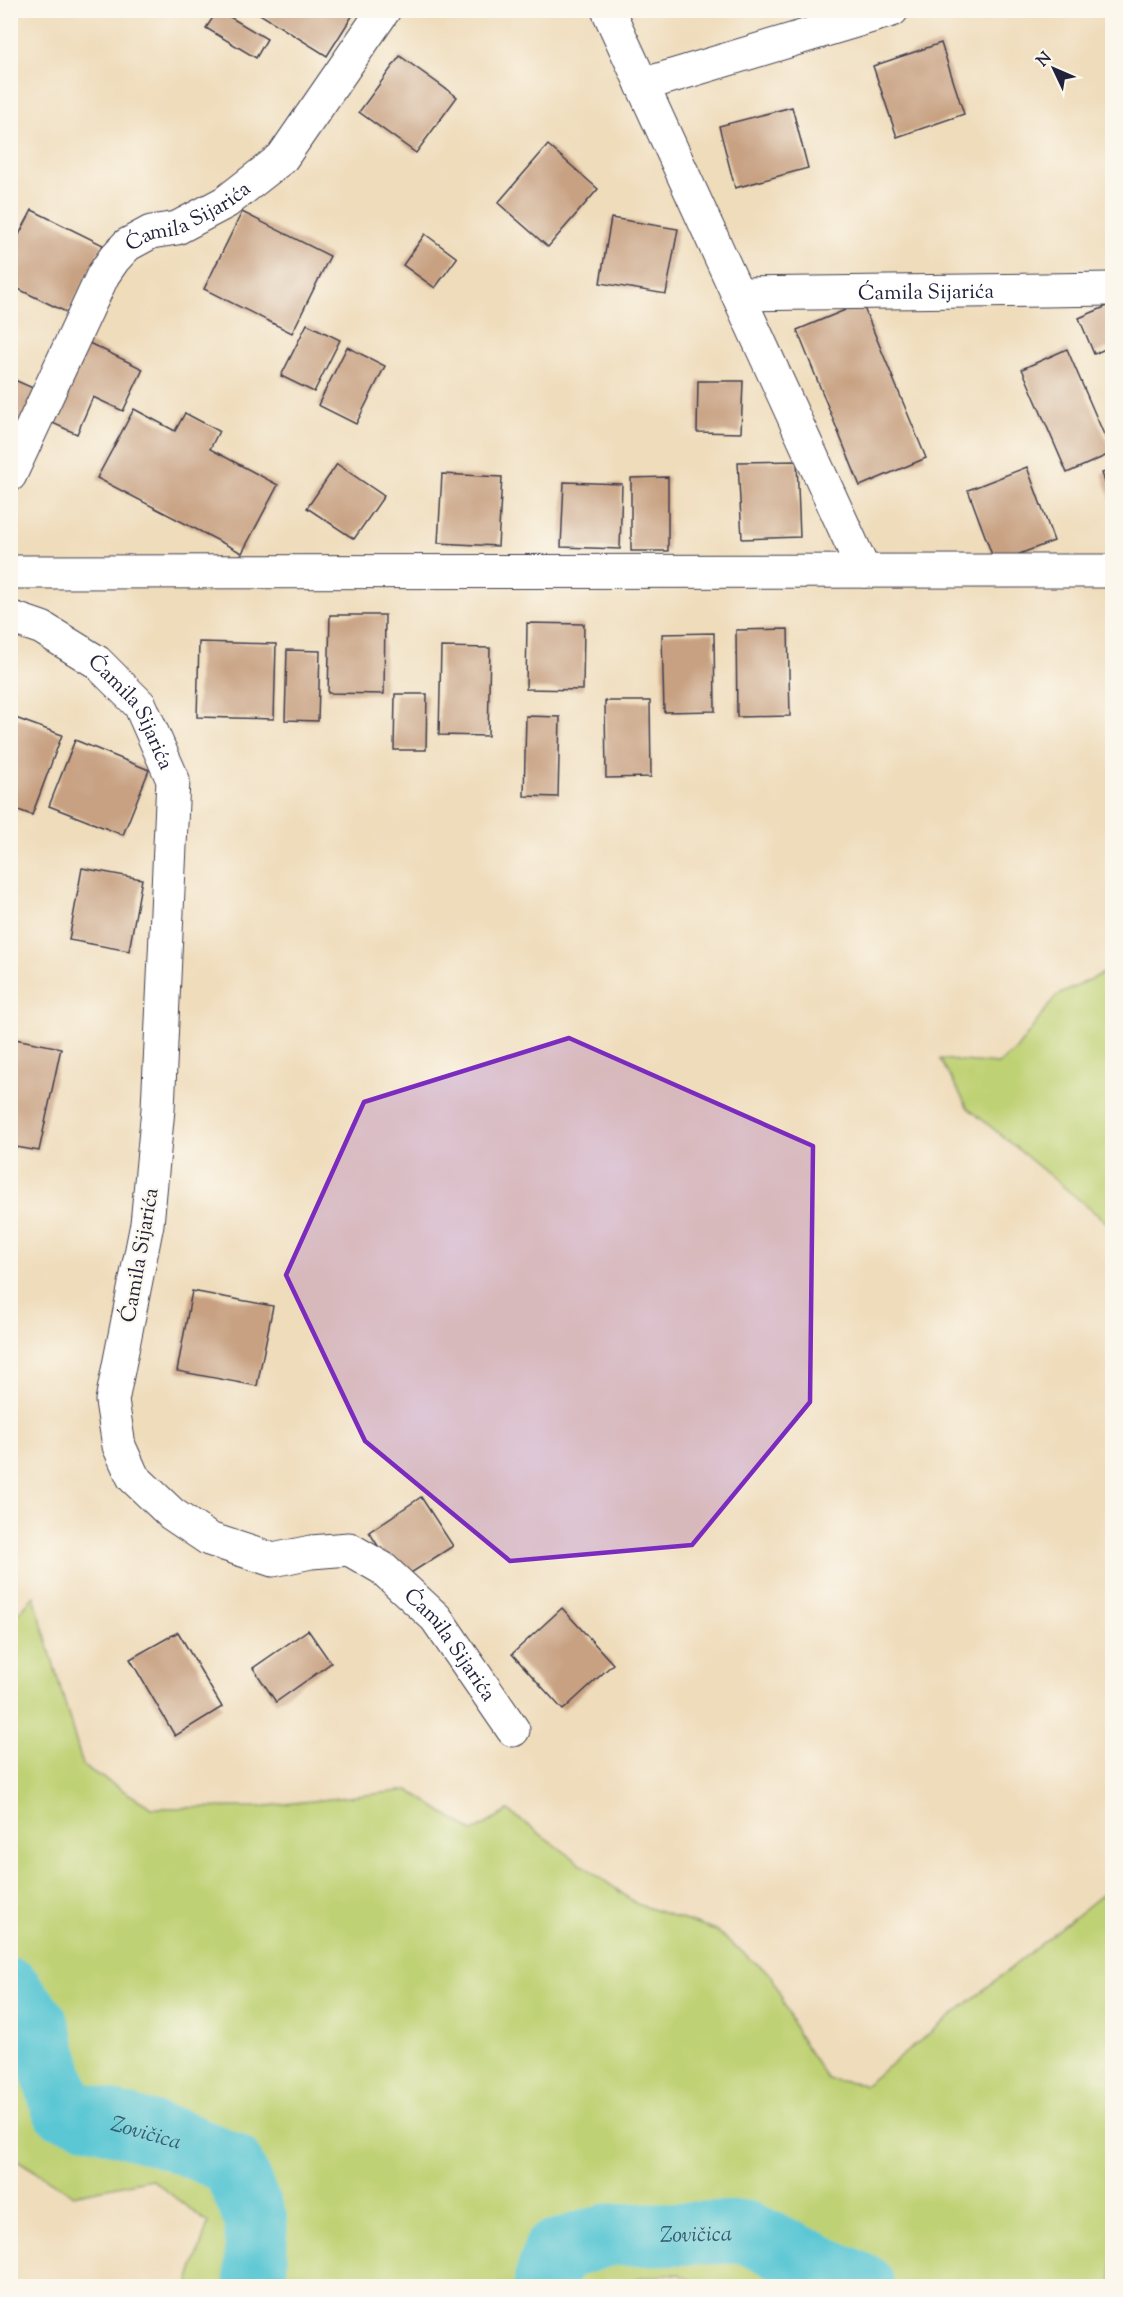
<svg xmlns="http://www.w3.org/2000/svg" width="1123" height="2297" font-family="'Sorts Mill Goudy',serif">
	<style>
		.green { fill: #bfd174; stroke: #707a58; stroke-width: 1.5 }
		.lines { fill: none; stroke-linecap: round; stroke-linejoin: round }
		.river { stroke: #5bc7d4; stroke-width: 63 }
		.building { fill: #c8a182 }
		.minor-casing { stroke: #413e4e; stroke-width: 35 }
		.minor { stroke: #fff; stroke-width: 33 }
		.marked { fill: #7b2cbf; fill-opacity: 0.2; stroke: #7b2cbf; stroke-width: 4.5; stroke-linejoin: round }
		.labels { text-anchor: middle; stroke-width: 4.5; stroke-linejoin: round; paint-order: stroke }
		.street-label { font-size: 21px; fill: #22223b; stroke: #fbf7ec }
		.water-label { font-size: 22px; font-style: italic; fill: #365c71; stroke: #fbf7ec }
	</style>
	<rect width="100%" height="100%" fill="#fbf7ec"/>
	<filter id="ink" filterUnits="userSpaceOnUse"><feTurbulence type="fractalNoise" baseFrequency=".0167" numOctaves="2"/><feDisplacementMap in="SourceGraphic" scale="12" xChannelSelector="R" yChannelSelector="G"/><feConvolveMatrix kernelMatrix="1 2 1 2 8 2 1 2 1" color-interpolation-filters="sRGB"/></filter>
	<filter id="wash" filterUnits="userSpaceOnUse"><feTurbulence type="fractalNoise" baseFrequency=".008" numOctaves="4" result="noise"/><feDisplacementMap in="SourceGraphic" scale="24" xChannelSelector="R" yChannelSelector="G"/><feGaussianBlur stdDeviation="1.35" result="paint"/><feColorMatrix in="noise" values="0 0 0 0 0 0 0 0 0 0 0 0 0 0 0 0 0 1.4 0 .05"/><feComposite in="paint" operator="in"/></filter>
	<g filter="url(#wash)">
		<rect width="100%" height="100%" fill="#efdcbb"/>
		<!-- green -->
		<g class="green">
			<polygon points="1112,969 1112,968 1112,1227 968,1108 940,1059 998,1064 1016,1050 1056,996"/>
			<polygon points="34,1596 83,1766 152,1808 259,1807 409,1790 473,1832 508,1811 637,1904 716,1931 772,1976 798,2035 827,2079 865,2085 1112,1887 1112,2286 703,2286 679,2274 639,2278 621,2286 188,2286 208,2223 151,2179 73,2195 11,2156 10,1622"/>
		</g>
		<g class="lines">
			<!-- river -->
			<g class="river">
				<path id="s1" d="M 10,1989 L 38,2025 L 63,2108 L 176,2140 L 232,2164 L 256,2220 L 256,2286"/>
				<path id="s2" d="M 544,2286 L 554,2252 L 607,2235 L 746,2232 L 864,2286"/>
			</g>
		</g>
		<g id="blocks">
			<!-- building -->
			<g class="building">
				<polygon points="218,10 267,39 256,58 206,28"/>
				<polygon points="259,10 356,10 327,56 258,13"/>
				<polygon points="811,10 831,10 831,11 813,18"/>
				<polygon points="941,43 964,114 897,137 873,66"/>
				<polygon points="400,56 457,97 416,153 359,112"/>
				<polygon points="792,107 808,168 735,188 719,126"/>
				<polygon points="548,145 598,189 548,247 498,203"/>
				<polygon points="32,210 103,245 68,313 10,285 10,252"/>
				<polygon points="242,212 330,256 292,333 204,289"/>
				<polygon points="611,218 678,229 666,294 600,283"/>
				<polygon points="425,234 457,258 435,288 403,265"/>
				<polygon points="862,303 926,458 860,486 797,330"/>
				<polygon points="1112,304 1112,346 1094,354 1079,318"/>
				<polygon points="307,324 340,340 314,392 281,376"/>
				<polygon points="85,341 143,369 123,411 93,397 77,434 48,421"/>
				<polygon points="347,347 385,366 356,424 318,405"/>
				<polygon points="1067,349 1112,453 1067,473 1022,369"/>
				<polygon points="10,378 42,392 10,449"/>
				<polygon points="698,381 743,381 741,433 697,432"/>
				<polygon points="134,409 175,431 185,413 219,431 210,449 278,485 242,553 97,478"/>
				<polygon points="797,461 800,537 742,539 738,462"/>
				<polygon points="337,464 384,496 354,539 307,508"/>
				<polygon points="1027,467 1054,541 995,563 968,490"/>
				<polygon points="1112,470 1112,504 1102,473"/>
				<polygon points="442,474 502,477 498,546 438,543"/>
				<polygon points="668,477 668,551 631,551 631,478"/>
				<polygon points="564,482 622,484 620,549 561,547"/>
				<polygon points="330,615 385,615 384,694 328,693"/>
				<polygon points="527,623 584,624 583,690 526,689"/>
				<polygon points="788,629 790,716 737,717 736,630"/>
				<polygon points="714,633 715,711 664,712 662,634"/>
				<polygon points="199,642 276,644 274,719 197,717"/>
				<polygon points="441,647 490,648 488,736 439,735"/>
				<polygon points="287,650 320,651 318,721 285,720"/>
				<polygon points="395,694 427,694 426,750 394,750"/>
				<polygon points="605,701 650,701 651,777 606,778"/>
				<polygon points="10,716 62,735 32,815 10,807"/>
				<polygon points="526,716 560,717 558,797 524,796"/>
				<polygon points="75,740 149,770 123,835 49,806"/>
				<polygon points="82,868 142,879 129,951 69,940"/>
				<polygon points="10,1038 61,1048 39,1151 10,1146"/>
				<polygon points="192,1291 273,1306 257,1386 177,1371"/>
				<polygon points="421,1497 453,1546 400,1580 369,1532"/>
				<polygon points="562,1608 613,1664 563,1710 512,1654"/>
				<polygon points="308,1630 331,1663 276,1702 253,1668"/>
				<polygon points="178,1632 222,1707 175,1736 130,1659"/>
			</g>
		</g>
	</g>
	<g filter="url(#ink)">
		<use href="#blocks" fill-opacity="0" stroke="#413e4e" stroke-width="1.5"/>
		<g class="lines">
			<defs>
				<g id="minor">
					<polyline points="608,10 864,571"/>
					<polyline points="642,85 892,10"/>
					<path id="s3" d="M 738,294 L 1112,289"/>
					<path id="s4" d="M 10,475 L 103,275 L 114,259 L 127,245 L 151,232 L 177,228 L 226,202 L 282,158 L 384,10"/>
					<polyline points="10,572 1112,571"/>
					<path id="s5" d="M 10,617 L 42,628 L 97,662 L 140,705 L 173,780 L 158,1109 L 147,1224 L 112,1401 L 119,1446 L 133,1477 L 172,1514 L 209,1539 L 273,1560 L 311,1552 L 349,1549 L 382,1568 L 436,1618 L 513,1730"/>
				</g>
			</defs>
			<!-- minor casing -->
			<use href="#minor" class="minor-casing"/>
			<!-- minor -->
			<use href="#minor" class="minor"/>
		</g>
	</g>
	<!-- marked area -->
	<path class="marked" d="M 569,1038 L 813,1146 L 810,1402 L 692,1545 L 510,1561 L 365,1441 L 286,1275 L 364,1102 Z"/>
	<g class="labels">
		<!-- street labels -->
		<g class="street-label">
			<text dy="7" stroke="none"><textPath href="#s4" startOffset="327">Ćamila Sijarića</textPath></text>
			<text dy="7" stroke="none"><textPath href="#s3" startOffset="188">Ćamila Sijarića</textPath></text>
			<text dy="7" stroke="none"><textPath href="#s5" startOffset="160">Ćamila Sijarića</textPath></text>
			<text transform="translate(139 1255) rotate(-80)" y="7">Ćamila Sijarića</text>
			<text dy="7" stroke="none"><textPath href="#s5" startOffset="1330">Ćamila Sijarića</textPath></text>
		</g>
		<!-- water labels -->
		<g class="water-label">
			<text dy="8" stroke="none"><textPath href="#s1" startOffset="219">Zovičica</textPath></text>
			<text dy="8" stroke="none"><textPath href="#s2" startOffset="180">Zovičica</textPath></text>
		</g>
	</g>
	<!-- margin -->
	<rect width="1123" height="2297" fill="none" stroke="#fbf7ec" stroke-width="36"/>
	<!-- north arrow -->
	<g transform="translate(1054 69) rotate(314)" stroke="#fbf7ec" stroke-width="4.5" paint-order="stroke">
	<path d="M0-4.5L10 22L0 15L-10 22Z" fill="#22223b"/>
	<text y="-9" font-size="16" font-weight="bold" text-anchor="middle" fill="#22223b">N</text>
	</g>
</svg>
